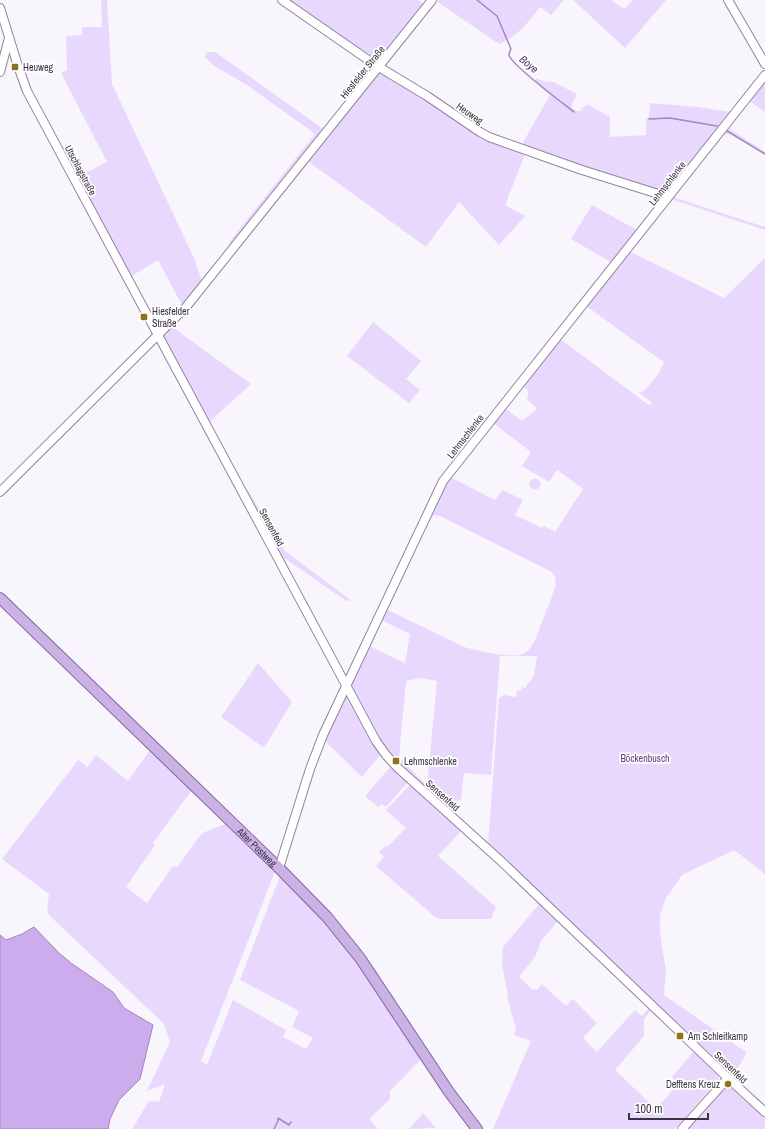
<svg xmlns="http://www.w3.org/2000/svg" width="765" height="1129" font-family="'Archivo Narrow',sans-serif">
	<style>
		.green { fill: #e9d8fd; fill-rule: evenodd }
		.water { fill: #ccacec; stroke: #a088b8 }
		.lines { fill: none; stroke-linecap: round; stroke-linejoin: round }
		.stream { stroke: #a088b8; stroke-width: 1.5 }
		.minor-casing { stroke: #90839e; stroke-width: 10 }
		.major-casing { stroke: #82649f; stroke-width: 12 }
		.minor { stroke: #fff; stroke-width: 8 }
		.major { stroke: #cbb2e4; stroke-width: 10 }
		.poi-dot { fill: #89761a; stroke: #fff; stroke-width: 1.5 }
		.labels { text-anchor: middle; stroke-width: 3.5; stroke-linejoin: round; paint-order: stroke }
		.poi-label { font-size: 10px; fill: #39343f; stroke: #fff; text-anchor: start }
		.street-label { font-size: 10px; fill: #39343f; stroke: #fff }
		.park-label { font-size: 10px; fill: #633b86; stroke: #fff }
		.water-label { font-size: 11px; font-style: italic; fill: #522a73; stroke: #fff }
	</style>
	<rect width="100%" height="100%" fill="#f8f6fc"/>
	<!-- green -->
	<g class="green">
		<polygon points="101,0 107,0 112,84 194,258 202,281 229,247 230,241 315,134 247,85 213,65 205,57 207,52 215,52 322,128 328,127 202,282 182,305 158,260 130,277 77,177 107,162 61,73 67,70 66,36 82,35 82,27 102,27"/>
		<polygon points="287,0 418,0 423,4 377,61 376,61"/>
		<path d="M 438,0 L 564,0 L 551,15 L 540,7 C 527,24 519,35 499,44 L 439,3 L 437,1 Z"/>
		<polygon points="573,0 611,0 624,9 633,0 666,0 625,48"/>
		<polygon points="381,71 461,122 490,142 526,152 505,205 525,216 499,245 459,202 426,247 309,162"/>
		<polygon points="536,78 543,81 553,82 577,94 571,107 576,111 580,111 587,104 610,117 610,137 646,135 646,118 649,117 650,103 699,107 731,112 670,187 666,192 664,192 521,146 550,95 536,83"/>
		<polygon points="765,79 765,112 748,100"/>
		<polygon points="727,127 765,152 765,155 729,133 724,135 717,141"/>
		<polygon points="674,195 676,198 765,227 765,230 671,199"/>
		<polygon points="592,205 637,230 612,263 571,239"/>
		<path d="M 629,251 L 724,298 L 765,258 L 765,874 L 734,850 L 682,875 L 666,898 L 660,915 L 660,933 L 666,971 L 664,995 L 746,1052 C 742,1062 739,1071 727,1073 L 488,844 L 499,698 L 504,695 L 516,697 L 517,691 L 521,691 L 522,687 L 526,688 L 527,684 C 536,678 535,666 537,656 L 500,656 L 491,775 L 464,773 L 461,799 L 451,810 L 413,776 L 401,764 L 385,749 L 372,729 L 350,686 L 351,678 L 374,629 L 377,628 L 369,646 L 405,663 L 410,634 L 381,620 L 387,603 L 431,510 L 433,511 L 450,477 L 495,500 L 501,491 L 503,490 L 523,500 L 515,515 L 542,528 L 544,526 L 555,532 L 583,489 L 557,470 L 549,482 L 522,466 L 531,452 L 493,423 L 505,408 L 522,421 L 537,409 L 527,399 L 529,391 L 522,386 L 560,339 L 649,405 L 652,403 L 637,391 L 642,392 C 652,383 659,375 664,362 L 586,306 ZM 434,515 L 440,516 L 552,572 C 556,577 556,582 555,588 L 535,640 C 532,646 529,651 522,654 C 512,659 475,650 464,647 L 386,609 L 429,520 ZM 419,678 L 437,681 L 427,786 L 399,757 L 406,681 Z"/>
		<polygon points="373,322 421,361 406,379 420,390 409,403 347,356"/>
		<polygon points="171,326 251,384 207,424 159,337"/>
		<circle cx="535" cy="484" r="5.5"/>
		<polygon points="247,489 279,542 285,551 352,601 345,600 280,555 245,491"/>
		<polygon points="258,663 292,702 264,748 221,717"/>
		<polygon points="345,696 347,696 380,755 362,777 324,740"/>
		<path d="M 150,750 L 192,790 L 153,843 L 155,845 L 126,887 L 147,903 L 173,866 L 175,867 L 178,866 L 199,837 L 205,832 L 227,823 L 276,869 L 201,1061 L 207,1065 L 233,1000 L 286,1030 L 283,1037 L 306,1049 L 313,1038 L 292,1027 L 299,1011 L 240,980 L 280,876 C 290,886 301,895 310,906 C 353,953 387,1006 421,1059 L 390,1091 L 390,1099 L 369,1119 L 378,1129 L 132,1129 L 149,1101 L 159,1102 L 165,1084 L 147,1091 L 170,1042 L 164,1024 L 49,915 L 47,910 L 49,894 L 2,859 L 78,760 L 87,767 L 96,755 L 128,781 Z"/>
		<polygon points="391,766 408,782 386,807 382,804 378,807 365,796"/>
		<polygon points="411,784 462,830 438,856 496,907 491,919 440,919 434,916 376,866 384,857 379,852 384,847 389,845 406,828 386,810"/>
		<polygon points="540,903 558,921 541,941 535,957 519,977 533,990 537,990 542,984 566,1006 573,999 597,1023 583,1038 597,1052 635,1010 642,1016 650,1007 652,1009 644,1019 644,1036 615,1070 656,1109 678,1084 672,1077 695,1050 718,1073 719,1079 717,1082 675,1129 493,1129 531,1041 514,1035 516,1029 507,997 508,995 502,965 503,947"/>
		<polygon points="726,1088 732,1088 765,1116 765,1129 686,1129 721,1091"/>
		<polygon points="423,1113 436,1128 409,1129"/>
	</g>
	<!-- water -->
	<polygon class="water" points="34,927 59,953 71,963 113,992 124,1008 153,1025 140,1079 119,1100 110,1119 108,1129 0,1129 0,935 6,940 22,934"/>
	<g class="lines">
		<!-- stream -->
		<g class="stream">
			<path d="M 477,0 L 497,16 L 511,49 C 510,50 509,54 509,55 C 510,64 564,104 574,112"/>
			<polyline points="649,119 670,118 717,126"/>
			<polyline points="727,131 765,154"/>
			<polyline points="274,1129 278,1121 278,1118 289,1125 291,1122"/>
		</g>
		<defs>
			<g id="minor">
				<polyline points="282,0 374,64 427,96 480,132 489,137 582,170 668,197"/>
				<polyline points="728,0 765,64"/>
				<polyline points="0,8 18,66 27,91 376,741 386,755 398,768 502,862 728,1078 765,1112"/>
				<polyline points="0,72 9,38"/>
				<polyline points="0,492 186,307 432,0"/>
				<polyline points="279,868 310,769 323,735 443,481 765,75"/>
				<polyline points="682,1129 728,1078"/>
			</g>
			<g id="major">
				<path id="s1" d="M 0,598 L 279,868 L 327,917 L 360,958 L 449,1092 L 477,1129"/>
			</g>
		</defs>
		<!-- minor casing -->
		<use href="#minor" class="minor-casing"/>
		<!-- major casing -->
		<use href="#major" class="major-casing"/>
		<!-- minor -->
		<use href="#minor" class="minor"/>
		<!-- major -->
		<use href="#major" class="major"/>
	</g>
	<!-- markers -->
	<g class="poi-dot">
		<rect x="11" y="63" width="8" height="8" rx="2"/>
		<rect x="140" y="313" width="8" height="8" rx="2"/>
		<rect x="392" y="757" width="8" height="8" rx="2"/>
		<rect x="676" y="1032" width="8" height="8" rx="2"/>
		<circle cx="728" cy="1084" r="4"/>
	</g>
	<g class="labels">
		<!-- poi labels -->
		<g class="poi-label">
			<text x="23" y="71">Heuweg</text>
			<text x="152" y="315">Hiesfelder<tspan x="152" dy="12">Straße</tspan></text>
			<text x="404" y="765">Lehmschlenke</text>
			<text x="688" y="1040">Am Schleitkamp</text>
			<text x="720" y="1088" text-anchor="end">Defftens Kreuz</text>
		</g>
		<!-- street labels -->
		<g class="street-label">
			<text transform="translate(362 72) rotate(-51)" y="4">Hiesfelder Straße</text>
			<text transform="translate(470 113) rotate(35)" y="4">Heuweg</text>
			<text transform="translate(81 170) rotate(62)" y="4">Utschlagstraße</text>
			<text transform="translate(667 183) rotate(-52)" y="4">Lehmschlenke</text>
			<text transform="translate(465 436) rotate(-52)" y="4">Lehmschlenke</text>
			<text transform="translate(272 527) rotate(62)" y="4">Sensenfeld</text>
			<text transform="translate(443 795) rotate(42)" y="4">Sensenfeld</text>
			<text dy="4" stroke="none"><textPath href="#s1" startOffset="358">Alter Postweg</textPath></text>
			<text transform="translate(731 1067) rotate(44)" y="4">Sensenfeld</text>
		</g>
		<!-- park labels -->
		<g class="park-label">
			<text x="645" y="762">Böckenbusch</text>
		</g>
		<!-- water labels -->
		<g class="water-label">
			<text transform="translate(529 64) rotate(40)" y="4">Boye</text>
		</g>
	</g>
	<!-- scale -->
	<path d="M629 1113v6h79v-6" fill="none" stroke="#39343f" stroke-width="2"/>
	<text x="635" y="1113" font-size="12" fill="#39343f" stroke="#ffffff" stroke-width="3" paint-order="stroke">100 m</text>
</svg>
